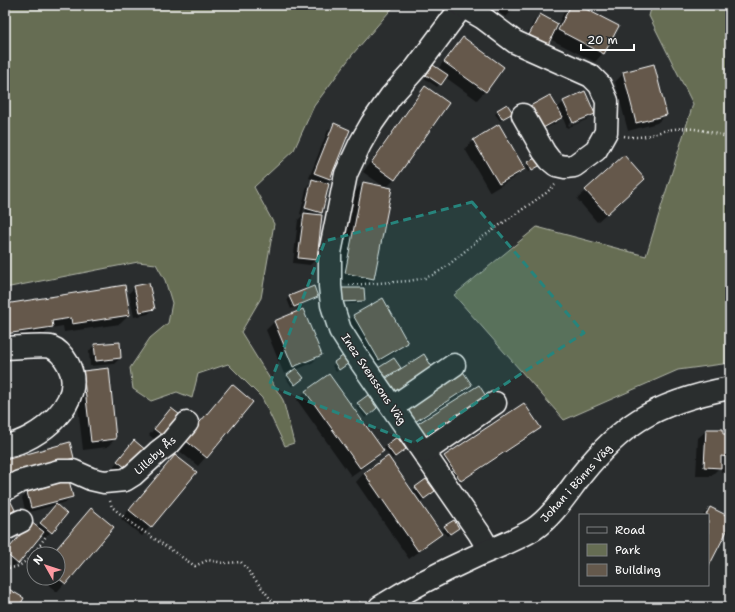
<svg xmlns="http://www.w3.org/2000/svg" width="735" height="612" font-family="'Shantell Sans',sans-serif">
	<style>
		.green { fill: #666d53; stroke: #b2b6a9 }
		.shadow { fill: #0007; fill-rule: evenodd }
		.building { fill: #65594c; stroke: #fff }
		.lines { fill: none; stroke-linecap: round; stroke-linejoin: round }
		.minor-casing { stroke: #fff; stroke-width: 25 }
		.path { stroke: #fff; stroke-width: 2.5; stroke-dasharray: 1 3; stroke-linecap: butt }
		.minor { stroke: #2a2d2e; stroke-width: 22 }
		.marked { fill: #27847c; fill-opacity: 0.2; stroke: #27847c; stroke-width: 3; stroke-dasharray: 8 5; stroke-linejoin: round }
		.labels { text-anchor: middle; stroke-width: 3; stroke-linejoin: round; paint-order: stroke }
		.street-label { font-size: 11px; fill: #fff; stroke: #2a2d2e }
	</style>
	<rect width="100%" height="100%" fill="#2a2d2e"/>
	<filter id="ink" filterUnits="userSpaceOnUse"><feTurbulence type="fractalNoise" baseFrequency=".025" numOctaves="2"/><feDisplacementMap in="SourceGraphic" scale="8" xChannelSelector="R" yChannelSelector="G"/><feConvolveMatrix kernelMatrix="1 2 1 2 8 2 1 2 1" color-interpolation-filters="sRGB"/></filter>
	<g filter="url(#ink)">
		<!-- green -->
		<g class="green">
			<polygon points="5,5 395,5 352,55 314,106 294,150 254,187 274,224 261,298 241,332 283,400 294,443 285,446 262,398 228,364 198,374 192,398 177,392 151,401 133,389 130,368 150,338 168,323 172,303 165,280 156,264 138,262 5,288"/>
			<polygon points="652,5 730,5 730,363 678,370 564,420 454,295 537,227 646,256 693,104 649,16"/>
		</g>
		<!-- shadow -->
		<g class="shadow">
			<polygon points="484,5 517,5 506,17"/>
			<polygon points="571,5 576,5 603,53 595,62 550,39 547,44 524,41 534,21 540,15 558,25 564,12"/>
			<polygon points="463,38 485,91 477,100 445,77 437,87 424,78 433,66 438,69 454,47"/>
			<polygon points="624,73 666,115 657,123 628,131 615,82"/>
			<polygon points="425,87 395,179 386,188 373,279 364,287 337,282 354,192 363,183 386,188 363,172 417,96"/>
			<path d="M 564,102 L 594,113 L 588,119 L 567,128 L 562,116 L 556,123 L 537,133 L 525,112 L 531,106 L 557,108 ZM 588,115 L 588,118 L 569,126 L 568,124 Z"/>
			<polygon points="507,105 509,115 500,121 495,114"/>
			<path d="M 334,125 L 330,179 L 325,184 L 321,212 L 318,216 L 316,259 L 310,265 L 293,263 L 298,220 L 303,215 L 300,214 L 307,186 L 313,180 L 309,178 L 328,130 ZM 310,186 L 312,186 L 305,213 L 303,213 Z"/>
			<polygon points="499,126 524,168 515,177 490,192 465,149 473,141"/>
			<polygon points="624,157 635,188 597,222 577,199"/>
			<polygon points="529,163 540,164 529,172 526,166"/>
			<polygon points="135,287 154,309 148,314 134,317 129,293"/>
			<polygon points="363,289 364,301 361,303 337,304"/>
			<polygon points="290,297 317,297 314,299 291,309 287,299"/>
			<polygon points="5,305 129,315 120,324 64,332 63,326 51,328 43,335 5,341"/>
			<polygon points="354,316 407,343 398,351 370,368 346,324"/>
			<polygon points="274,322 321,354 312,363 296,370 300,380 292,387 286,378 294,370 284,374 266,330"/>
			<polygon points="95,345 120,358 114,364 90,366 89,351"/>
			<polygon points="335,363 348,363 336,372 332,366"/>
			<polygon points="83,372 115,439 107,447 83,450 75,381"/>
			<polygon points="329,375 383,451 374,460 351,476 297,400 305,392"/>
			<polygon points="471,385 465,391 409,427 400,413"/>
			<polygon points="232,386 252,403 198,466 177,449"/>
			<polygon points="358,404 374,410 365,418 356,406"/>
			<polygon points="166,415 160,444 149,435"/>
			<polygon points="730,427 730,473 721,472 721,466 711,476 696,476 698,438 707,430 722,434"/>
			<polygon points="539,428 531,436 452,488 436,465 445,456"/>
			<polygon points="387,445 402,452 392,459 384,448"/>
			<polygon points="129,447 123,476 113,467"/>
			<polygon points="175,456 195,473 142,536 121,519"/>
			<polygon points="388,457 441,534 432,542 409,559 356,482 364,473"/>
			<polygon points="416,488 431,494 421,501 413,490"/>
			<polygon points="28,492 72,496 66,502 26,513 22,498"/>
			<polygon points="710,508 730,518 730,523 708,566 708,515 703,515"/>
			<polygon points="91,509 112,527 57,592 40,578 58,578 58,554 52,554"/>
			<polygon points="50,511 51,532 45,537 41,534 12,568 5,563 5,554 25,528 36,528"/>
			<polygon points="454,521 456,530 447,536 442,530"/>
		</g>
		<!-- building -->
		<g class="building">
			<polygon points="571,5 578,5 619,26 604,54 558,30"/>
			<polygon points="540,14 558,24 548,45 529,35"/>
			<polygon points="463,37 504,67 486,92 444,62"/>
			<polygon points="654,64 667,115 636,123 623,72"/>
			<polygon points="433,65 448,75 441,85 426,75"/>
			<polygon points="425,86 449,103 395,180 371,163"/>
			<polygon points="585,91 595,114 573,123 563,101"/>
			<polygon points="550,95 563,117 543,128 530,106"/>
			<polygon points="507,104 513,113 502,119 497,110"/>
			<polygon points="334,123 350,130 330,179 314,173"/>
			<polygon points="499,124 525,169 499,184 473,140"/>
			<polygon points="624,155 645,179 607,214 585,190"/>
			<polygon points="537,157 541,165 532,170 528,162"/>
			<polygon points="312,179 329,184 322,213 305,208"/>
			<polygon points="363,182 392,188 374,279 345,273"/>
			<polygon points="304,213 322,215 317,260 298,258"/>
			<polygon points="149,283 155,309 140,312 134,286"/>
			<polygon points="125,285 130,315 72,324 71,318 52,321 53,327 5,334 5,304"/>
			<polygon points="314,286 318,297 294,307 289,296"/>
			<polygon points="339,288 364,288 365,301 339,302"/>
			<polygon points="383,298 408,343 379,360 353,315"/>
			<polygon points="303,309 322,355 293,367 274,321"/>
			<polygon points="120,342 121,358 96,361 94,344"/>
			<polygon points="424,354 434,370 395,395 385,379"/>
			<polygon points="344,355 349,363 339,370 334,362"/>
			<polygon points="394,358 401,368 381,380 375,370"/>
			<polygon points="109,368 116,439 91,442 83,371"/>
			<polygon points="296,368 304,378 295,385 287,375"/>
			<polygon points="462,370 472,385 415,422 405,407"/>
			<polygon points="329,374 384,451 360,468 305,391"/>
			<polygon points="232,384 253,402 207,458 185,440"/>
			<polygon points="479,385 489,401 427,440 417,424"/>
			<polygon points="368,395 377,408 368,416 357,403"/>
			<polygon points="524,403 541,428 461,481 444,456"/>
			<polygon points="171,408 184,418 167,439 154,429"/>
			<polygon points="706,429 723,429 723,434 730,434 730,464 729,464 729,457 721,456 721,468 704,467"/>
			<polygon points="397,437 406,449 395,457 386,445"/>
			<polygon points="134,440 147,451 130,471 117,461"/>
			<polygon points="70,442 74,458 5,477 5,460"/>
			<polygon points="175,455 197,472 151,528 129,510"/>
			<polygon points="388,456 442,534 418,551 364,473"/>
			<polygon points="426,479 435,491 424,499 415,487"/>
			<polygon points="69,480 73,497 31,508 27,492"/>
			<polygon points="8,496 15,510 5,516 5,498"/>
			<polygon points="56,504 67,514 52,533 40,523"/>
			<polygon points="710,507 730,517 730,525 708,568 708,515 706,515"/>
			<polygon points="91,508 114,527 66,584 58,578 58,554 52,554"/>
			<polygon points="454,520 459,528 450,534 444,526"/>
			<polygon points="31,522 44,532 18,564 5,553"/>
			<polygon points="5,587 24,598 19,607 5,607"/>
			<polygon points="112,604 149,607 112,607"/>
		</g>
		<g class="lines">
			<defs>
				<g id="minor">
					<polyline points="463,5 416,68 391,96 372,123 360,144 346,174 330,253 330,286 332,305 340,330 354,352 479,533 489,550"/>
					<polyline points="462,6 483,18 515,42 591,76 600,85 607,101 606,132 596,150 574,166 565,167 556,165 550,160 544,152 523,115"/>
					<path d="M 5,348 C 14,348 44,345 51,347 C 59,350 64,357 68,364 C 88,401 38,441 5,446"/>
					<polyline points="393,407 454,365"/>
					<polyline points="424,452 495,403"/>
					<polyline points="5,490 19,482 59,471 73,471 91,479 104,482 125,480 133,475 158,452 171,442 187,423"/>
					<polyline points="5,529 21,521"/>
					<path d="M 380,607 C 410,588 441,572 474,557 C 494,548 515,541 534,529 C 554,515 567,493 582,474 C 598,454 617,434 639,420 C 666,403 699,394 730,388"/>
				</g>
			</defs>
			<!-- minor casing -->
			<use href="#minor" class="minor-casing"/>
			<!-- path -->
			<g class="path">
				<path d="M 624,136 C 649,140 654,131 675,129 C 692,126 714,133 730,138"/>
				<polyline points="349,285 409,281 425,278 435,274 446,267 477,241 546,193 555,185"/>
				<polyline points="110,501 112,507 134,525 195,566 208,560 224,563 241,562 277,607"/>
				<path d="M 5,567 C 24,572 37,548 47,535"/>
				<polyline points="353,607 361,602"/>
			</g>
			<!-- minor -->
			<use href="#minor" class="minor"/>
		</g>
	</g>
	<!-- marked area -->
	<path class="marked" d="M 472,202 L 584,333 L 414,443 L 269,386 L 325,241 Z"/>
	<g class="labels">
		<!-- street labels -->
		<g class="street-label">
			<text transform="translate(374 379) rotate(56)" y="4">Inez Svenssons Väg</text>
			<text transform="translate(155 455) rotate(-42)" y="4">Lilleby Ås</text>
			<text transform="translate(576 483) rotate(-48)" y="4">Johan i Bönns Väg</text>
		</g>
	</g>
	<!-- margin -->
	<rect width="735" height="612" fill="none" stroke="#2a2d2e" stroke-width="20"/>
	<rect x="10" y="10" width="715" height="592" fill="none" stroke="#fff" stroke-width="1.5" filter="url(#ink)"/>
	<!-- legend -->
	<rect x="579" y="514" width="130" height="72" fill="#2a2d2e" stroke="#7f8182"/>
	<rect x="587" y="527" width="20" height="6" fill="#2a2d2e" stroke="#7f8182"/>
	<text x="615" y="534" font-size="12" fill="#ffffff">Road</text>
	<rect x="587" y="544" width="20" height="12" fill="#666d53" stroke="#7f8182"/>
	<text x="615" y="554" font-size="12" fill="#ffffff">Park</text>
	<rect x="587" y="564" width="20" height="12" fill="#65594c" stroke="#7f8182"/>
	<text x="615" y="574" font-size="12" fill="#ffffff">Building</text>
	<!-- north arrow -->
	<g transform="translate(46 566) rotate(309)"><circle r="19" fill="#2a2d2e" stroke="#7f8182"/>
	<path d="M0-3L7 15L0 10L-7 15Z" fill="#ff9aa2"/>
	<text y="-6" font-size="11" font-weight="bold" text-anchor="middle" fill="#ffffff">N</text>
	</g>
	<!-- scale -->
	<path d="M581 44v6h53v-6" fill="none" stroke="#ffffff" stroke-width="2"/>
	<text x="587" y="44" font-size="12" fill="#ffffff" stroke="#2a2d2e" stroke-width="3" paint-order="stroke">20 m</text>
</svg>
